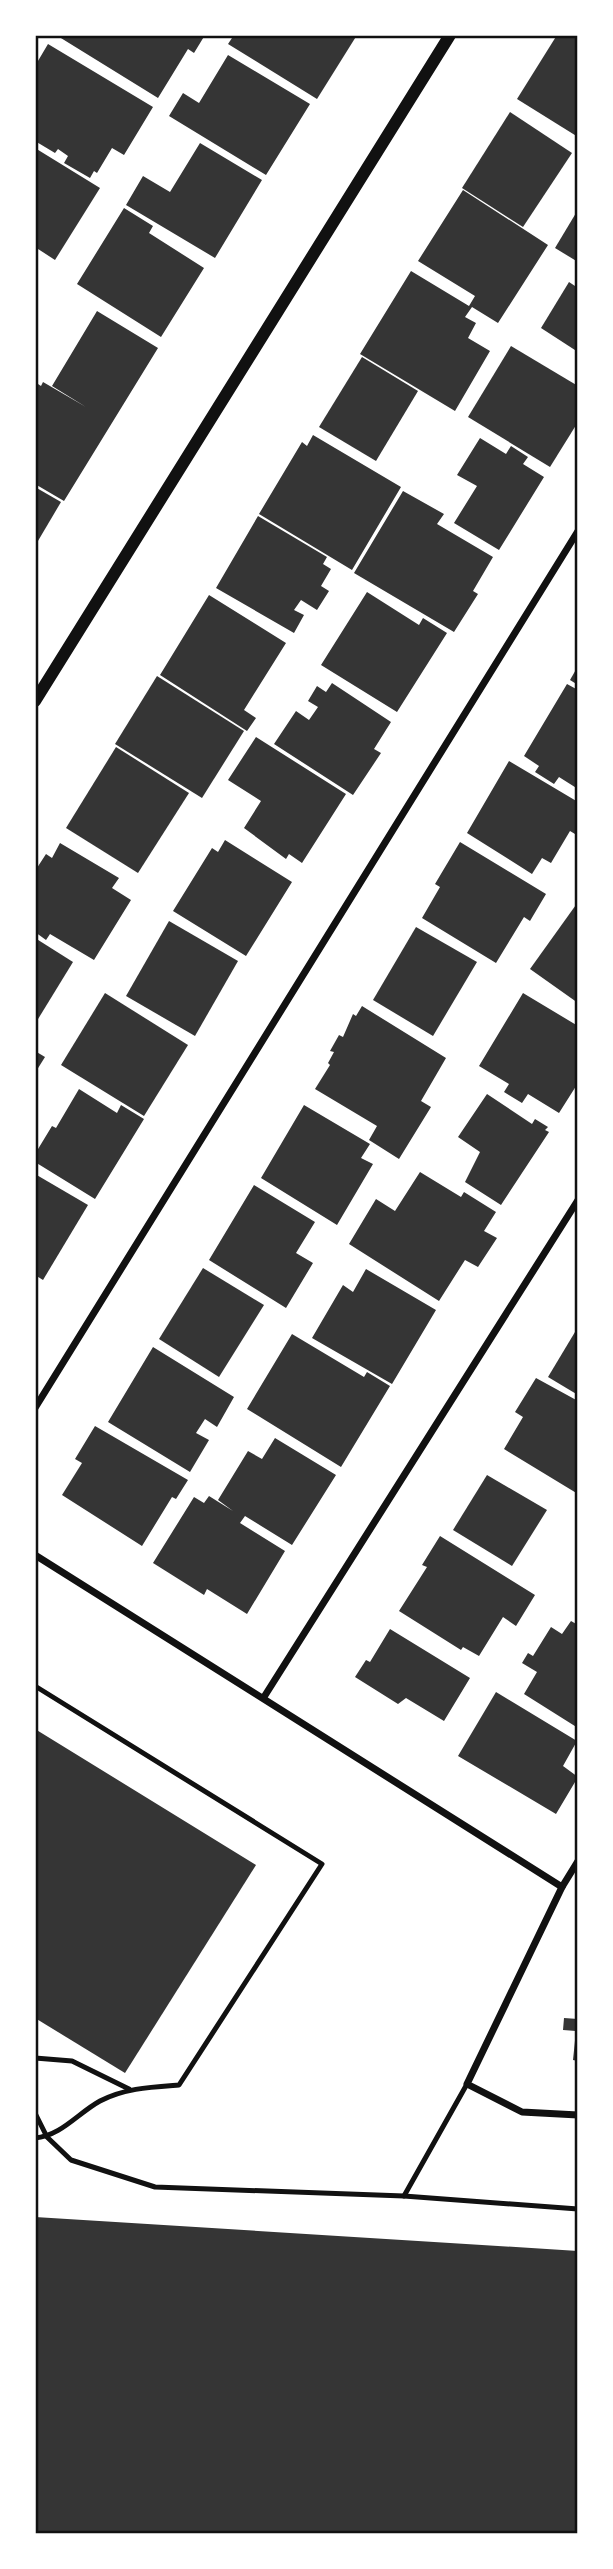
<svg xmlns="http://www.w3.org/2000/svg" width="613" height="2569" font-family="'Noto Sans',sans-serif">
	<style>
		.building { fill: #353535 }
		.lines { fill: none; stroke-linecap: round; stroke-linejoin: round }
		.service { stroke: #111; stroke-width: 5 }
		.minor { stroke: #111; stroke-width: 7 }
		.tertiary { stroke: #111; stroke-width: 12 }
		.neatline { fill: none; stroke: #111; stroke-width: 2.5 }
	</style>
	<rect width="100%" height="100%" fill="#fff"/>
	<!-- building -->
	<g class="building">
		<polygon points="56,35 205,35 194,53 188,49 158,98"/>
		<polygon points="234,35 357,35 317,99 228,44"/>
		<polygon points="557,35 578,35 578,137 517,99"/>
		<polygon points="48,44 153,107 124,155 112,148 97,173 94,171 90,178 64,163 68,156 58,149 55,153 35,141 35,66"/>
		<polygon points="228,55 310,104 266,175 169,116 183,93 199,103"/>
		<polygon points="510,112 572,153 523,227 462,188"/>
		<polygon points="200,143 262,180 215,258 126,205 143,176 170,192"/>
		<polygon points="35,148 100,188 55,260 35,247"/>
		<polygon points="463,190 548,245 498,323 472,307 465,317 476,323 468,338 490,351 455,411 360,354 411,271 469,306 475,296 418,261"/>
		<polygon points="124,208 153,226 149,233 204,268 161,337 77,284"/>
		<polygon points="576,213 578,215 578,262 555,248"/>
		<polygon points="569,282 578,288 578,352 541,328"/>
		<polygon points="97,311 158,348 64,501 35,484 35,382 41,386 43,382 86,407 52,386"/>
		<polygon points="511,346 578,386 578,422 550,467 468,417"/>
		<polygon points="362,357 418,391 376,461 319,427"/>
		<polygon points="313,435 401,487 352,570 259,514 302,442 307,446"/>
		<polygon points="480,438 506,454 511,446 528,457 523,464 544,477 499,550 454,523 477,486 457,475"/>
		<polygon points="35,487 61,502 35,546"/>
		<polygon points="403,491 444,514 437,524 493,557 473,591 478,594 454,632 354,573"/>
		<polygon points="258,516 327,557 323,564 331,569 321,586 329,591 317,610 301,600 294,610 304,615 294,633 216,588"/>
		<polygon points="367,592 419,625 423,618 447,633 397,712 321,665"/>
		<polygon points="209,595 286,643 244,710 256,718 247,731 160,675"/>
		<polygon points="578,666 578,685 570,680"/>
		<polygon points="157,676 244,731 202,798 115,744"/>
		<polygon points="332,683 391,722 374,749 381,753 353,795 274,744 296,711 309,720 318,707 308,701 317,686 326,692"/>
		<polygon points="567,684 578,690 578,789 559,777 554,784 535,772 539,766 524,756"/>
		<polygon points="256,737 346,794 302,863 289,854 286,859 244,828 261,801 228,780"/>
		<polygon points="116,747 189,793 138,873 66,828"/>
		<polygon points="509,761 578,802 575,834 570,831 551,863 542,858 532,874 467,833"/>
		<polygon points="225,840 292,882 246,956 173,911 212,848 218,852"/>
		<polygon points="460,842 546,894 530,921 524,917 496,963 422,918 440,887 435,884"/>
		<polygon points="60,843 119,878 112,888 131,900 94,960 50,934 46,940 35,932 38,925 35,924 35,871 46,854 52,858"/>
		<polygon points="578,902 578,1003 530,969"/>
		<polygon points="169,921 238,961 195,1036 126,996"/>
		<polygon points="416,927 477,962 433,1036 373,1000"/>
		<polygon points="35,938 73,962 35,1024"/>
		<polygon points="105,993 188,1045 144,1116 61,1065"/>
		<polygon points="523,993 578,1026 578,1083 559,1113 528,1094 522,1103 504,1092 509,1084 479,1066"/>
		<polygon points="362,1006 446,1058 421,1101 431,1107 399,1159 369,1140 377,1126 315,1089 330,1065 328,1063 334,1052 330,1051 339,1035 343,1037 353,1014 356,1016"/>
		<polygon points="35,1051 45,1057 35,1073"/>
		<polygon points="79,1089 117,1113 121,1105 144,1119 95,1199 35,1162 35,1154 52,1126 56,1128"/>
		<polygon points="487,1094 532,1124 535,1119 548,1127 545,1130 549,1132 501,1205 465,1182 480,1152 458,1137"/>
		<polygon points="304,1105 370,1144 361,1158 373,1164 337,1225 261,1178"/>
		<polygon points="420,1172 461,1197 464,1192 496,1212 484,1231 497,1238 478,1267 465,1260 439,1301 349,1244 376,1199 395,1211"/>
		<polygon points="35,1174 88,1205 43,1280 35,1275"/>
		<polygon points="254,1185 315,1222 296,1253 313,1263 286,1308 209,1260"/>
		<polygon points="203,1268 264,1305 219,1377 159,1339"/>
		<polygon points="366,1269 436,1310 392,1384 312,1338 343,1285 353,1292"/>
		<polygon points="578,1327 578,1395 548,1377"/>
		<polygon points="292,1334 364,1377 367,1372 390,1386 341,1467 247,1409"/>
		<polygon points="153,1347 234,1397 217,1427 205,1419 196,1433 209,1440 190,1472 108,1422"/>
		<polygon points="536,1378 578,1401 578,1494 504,1449 523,1417 515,1412"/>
		<polygon points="95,1426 188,1480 176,1499 172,1497 142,1546 62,1495 82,1463 75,1459"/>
		<polygon points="275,1438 336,1475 292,1545 245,1516 240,1523 285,1551 247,1614 207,1589 204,1595 153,1563 194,1497 204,1503 209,1496 233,1511 218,1500 248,1451 262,1459"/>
		<polygon points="487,1475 547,1510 512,1566 453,1530"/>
		<polygon points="440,1536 535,1595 516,1626 503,1617 479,1656 463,1647 461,1650 399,1611 427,1567 422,1565"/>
		<polygon points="571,1621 578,1625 578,1728 524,1694 537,1672 522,1663 528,1653 533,1656 551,1627 562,1634"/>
		<polygon points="390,1629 470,1678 444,1721 406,1698 398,1704 355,1677 366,1660 370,1662"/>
		<polygon points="496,1692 577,1741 563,1766 578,1777 556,1814 458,1756"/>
		<polygon points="35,1729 256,1865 125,2073 35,2018"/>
		<polygon points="564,2018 578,2019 578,2061 573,2060 576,2031 563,2030"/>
		<polygon points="35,2217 578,2251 578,2534 35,2534"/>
	</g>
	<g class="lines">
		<!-- service -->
		<g class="service">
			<path d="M 35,1686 L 322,1864 L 179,2085 C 152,2087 125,2088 100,2101 C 78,2113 61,2136 35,2138"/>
			<polyline points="35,2058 72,2061 129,2089"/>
			<polyline points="35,2113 47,2137 71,2160 155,2187 404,2196 578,2209"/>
			<polyline points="404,2196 467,2084"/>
		</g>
		<!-- minor -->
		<g class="minor">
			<polyline points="35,1408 578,531"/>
			<polyline points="35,1555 562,1887"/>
			<polyline points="264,1697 578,1200"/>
			<polyline points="578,1861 562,1887 467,2084 522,2112 578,2115"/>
		</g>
		<!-- tertiary -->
		<polyline class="tertiary" points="35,701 450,35"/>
	</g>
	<!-- border -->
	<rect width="613" height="2569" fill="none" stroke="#ffffff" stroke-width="74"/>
	<rect x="37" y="37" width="539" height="2495" class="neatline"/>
</svg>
